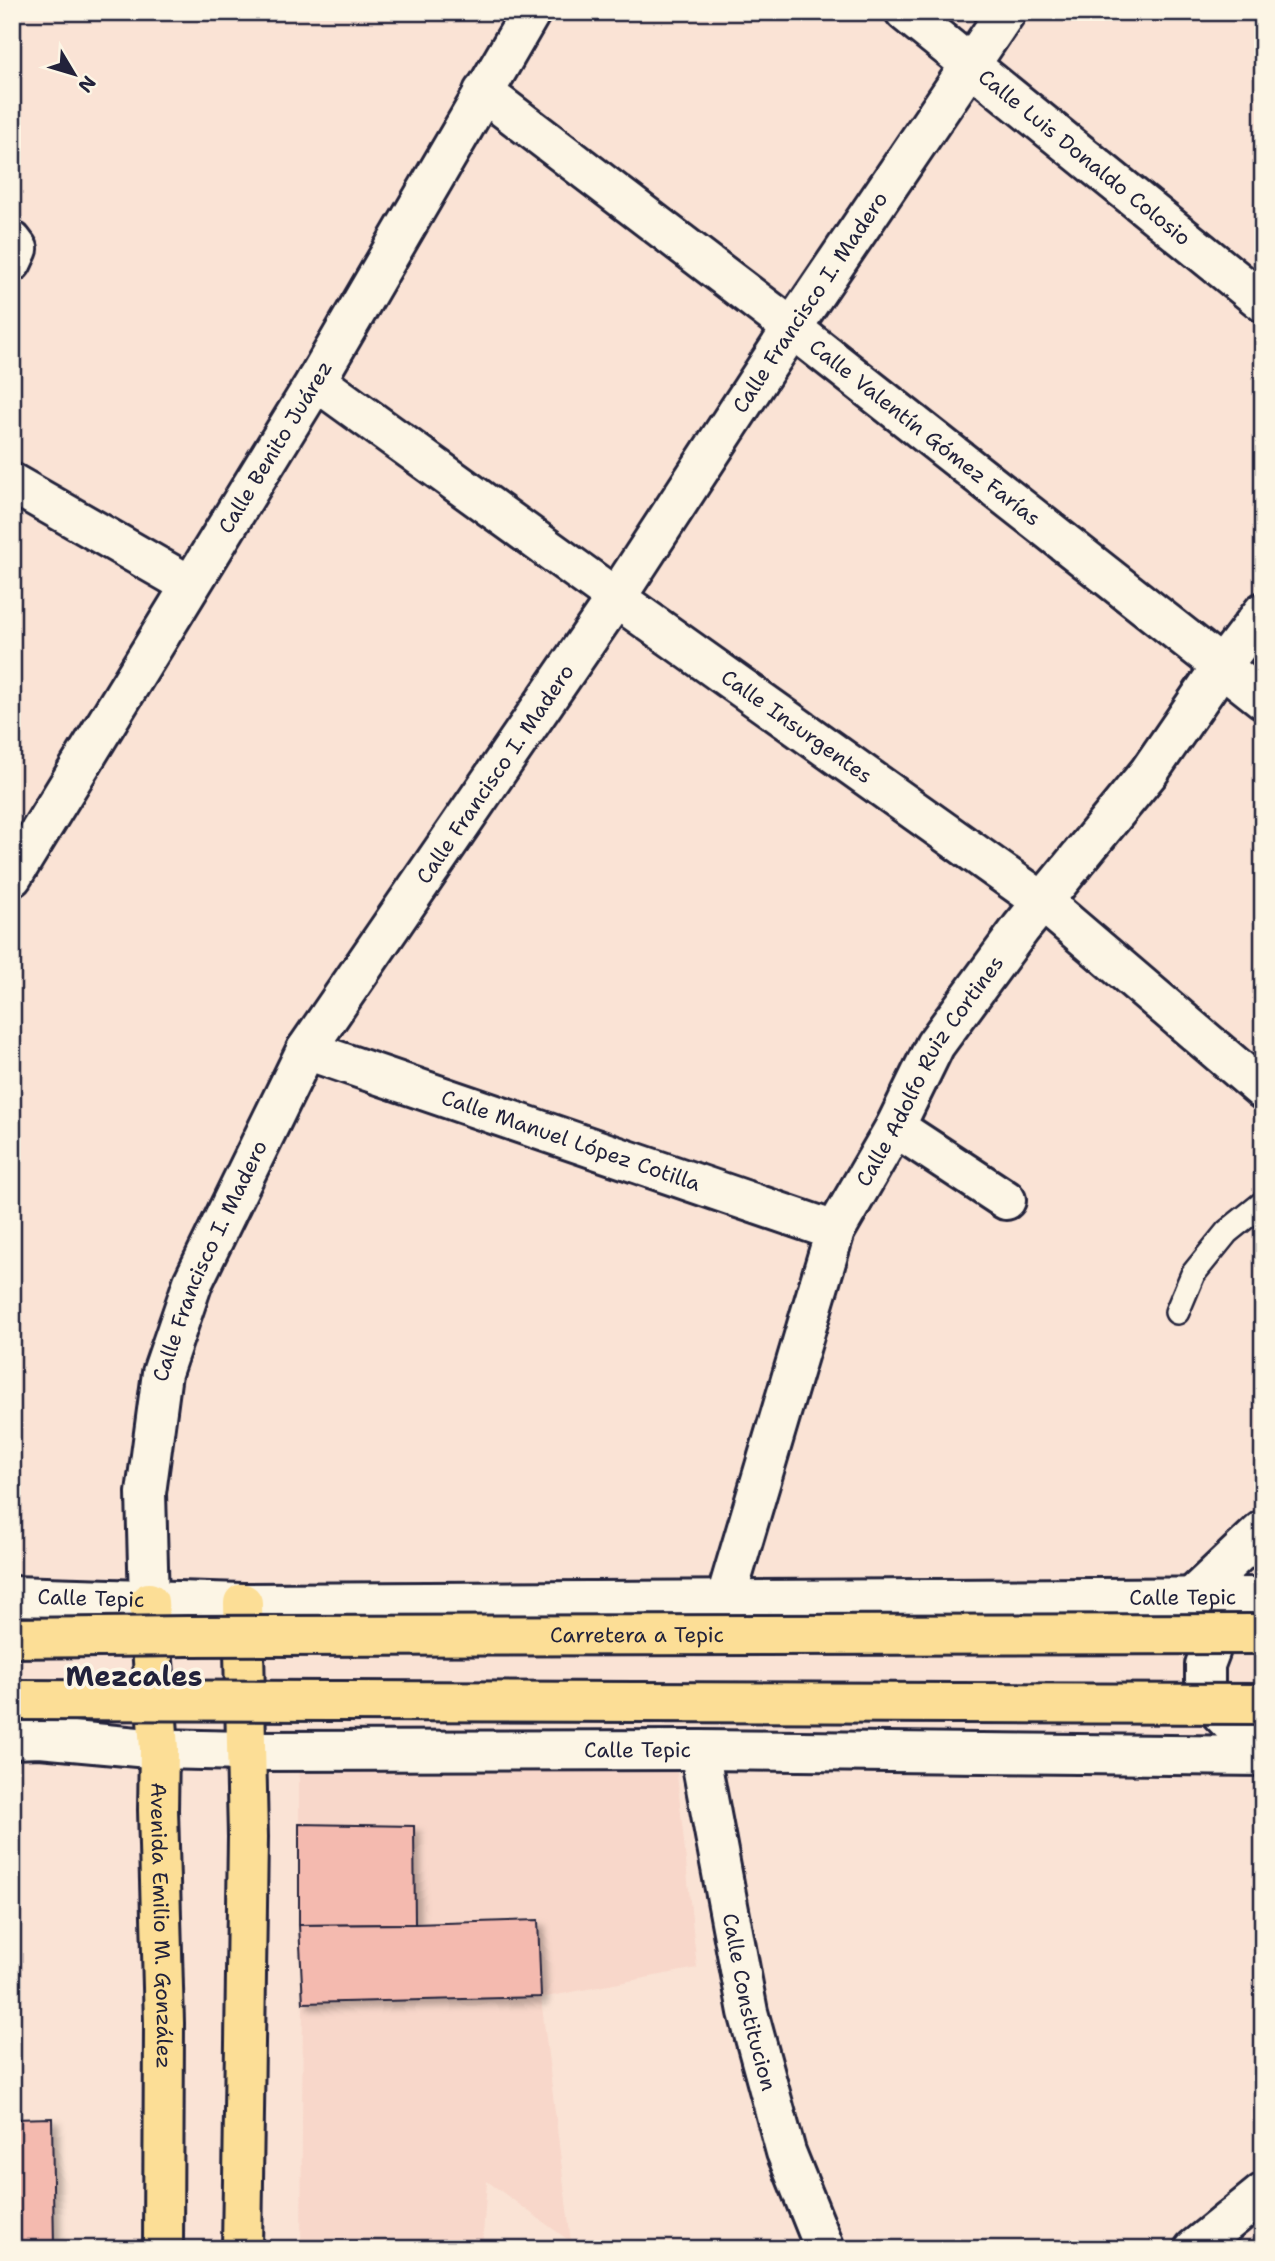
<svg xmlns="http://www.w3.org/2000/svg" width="1275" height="2261" font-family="'Shantell Sans',sans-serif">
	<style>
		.built { fill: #f8d7ca }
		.building { fill: #f4baaf; stroke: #22223b; stroke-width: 2; filter: url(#shadow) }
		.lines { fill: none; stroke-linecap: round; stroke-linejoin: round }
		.service-casing { stroke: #22223b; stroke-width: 28 }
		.minor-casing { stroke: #22223b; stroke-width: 44 }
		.secondary-casing { stroke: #22223b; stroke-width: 44 }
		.primary-casing { stroke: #22223b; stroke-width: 44 }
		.service { stroke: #fcf5e5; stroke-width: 23 }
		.minor { stroke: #fcf5e5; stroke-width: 38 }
		.secondary { stroke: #fcf5e5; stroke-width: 38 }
		.primary { stroke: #fcde96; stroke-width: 38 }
		.trunk-bridge-casing { stroke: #22223b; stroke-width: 44; stroke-linecap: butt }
		.trunk-bridge { stroke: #fcde96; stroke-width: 38 }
		.labels { text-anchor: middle; stroke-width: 7; stroke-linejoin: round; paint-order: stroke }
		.street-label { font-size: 21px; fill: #22223b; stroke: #fcf5e5 }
		.district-label { font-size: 28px; font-weight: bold; fill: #22223b; stroke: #fcf5e5 }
	</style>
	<defs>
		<filter id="shadow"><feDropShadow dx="6" dy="6" stdDeviation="3.5" flood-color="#0004"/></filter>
	</defs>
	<rect width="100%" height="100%" fill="#fae3d5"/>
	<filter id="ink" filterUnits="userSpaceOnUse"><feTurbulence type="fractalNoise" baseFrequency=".0143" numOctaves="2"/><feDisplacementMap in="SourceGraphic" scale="14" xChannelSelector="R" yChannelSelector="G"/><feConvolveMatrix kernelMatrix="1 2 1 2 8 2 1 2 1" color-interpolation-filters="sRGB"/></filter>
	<g filter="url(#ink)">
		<!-- built -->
		<polygon class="built" points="676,1765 697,1968 541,1998 571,2242 487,2181 482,2249 301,2249 303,2003 299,1925 299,1770"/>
		<!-- building -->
		<g class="building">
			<polygon points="299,1824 414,1826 415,1924 299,1925"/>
			<polygon points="538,1920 541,1997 303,2003 299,1925 415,1924"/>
			<polygon points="52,2118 54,2249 12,2249 12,2119"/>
		</g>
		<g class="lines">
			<defs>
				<polyline id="service" points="1177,1312 1193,1274 1227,1232 1263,1203"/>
				<g id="minor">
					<path id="s1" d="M 905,12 L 1263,302"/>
					<path id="s2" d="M 483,92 L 792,328 L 1263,699"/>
					<polyline points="12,241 18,249 12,262"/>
					<path id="s3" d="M 316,381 L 616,598 L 1043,902 L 1263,1090"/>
					<polyline points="12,483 190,585"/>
					<path id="s4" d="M 12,877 L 316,381 L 531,12"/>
					<path id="s5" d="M 306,1050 L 835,1231"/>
					<polyline points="895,1127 1006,1200"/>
					<polyline points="1192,1597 1263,1530"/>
					<path id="s6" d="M 726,1598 L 835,1231 L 895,1127 L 935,1045 L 1021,928 L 1149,772 L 1221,667 L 1263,612"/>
					<path id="s7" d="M 149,1602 L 146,1493 L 162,1373 L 193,1282 L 306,1050 L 616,598 L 792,328 L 1006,12"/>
					<path id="s8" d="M 699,1750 L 748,2012 L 786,2152 L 825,2249"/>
					<polyline points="1194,2249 1263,2193"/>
				</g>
				<g id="secondary">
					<path id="s9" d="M 12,1596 L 243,1603 L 1263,1597"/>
					<polyline points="1240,1615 1219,1628 1205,1665 1205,1697 1243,1736 1263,1743"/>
					<path id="s10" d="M 12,1739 L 40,1738 L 159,1749 L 245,1751 L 699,1750 L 1263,1756"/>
				</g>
				<g id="primary">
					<path id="s11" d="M 149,1602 L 159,1749 L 158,1810 L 164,2023 L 163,2249"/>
					<polyline points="242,2249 248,1837 243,1603"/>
				</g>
			</defs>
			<!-- service casing -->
			<use href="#service" class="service-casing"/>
			<!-- minor casing -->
			<use href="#minor" class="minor-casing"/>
			<!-- secondary casing -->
			<use href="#secondary" class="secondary-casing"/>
			<!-- primary casing -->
			<use href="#primary" class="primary-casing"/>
			<!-- service -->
			<use href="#service" class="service"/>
			<!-- minor -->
			<use href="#minor" class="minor"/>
			<!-- secondary -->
			<use href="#secondary" class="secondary"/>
			<!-- primary -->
			<use href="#primary" class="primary"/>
			<defs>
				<g id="trunk-bridge">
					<path id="s12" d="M 12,1638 L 188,1636 L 1263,1634"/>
					<polyline points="12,1700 1263,1704"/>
				</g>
			</defs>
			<!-- trunk-bridge casing -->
			<use href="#trunk-bridge" class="trunk-bridge-casing"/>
			<!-- trunk-bridge -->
			<use href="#trunk-bridge" class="trunk-bridge"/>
		</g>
	</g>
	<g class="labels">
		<!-- street labels -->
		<g class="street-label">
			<text dy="7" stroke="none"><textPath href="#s1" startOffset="231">Calle Luis Donaldo Colosio</textPath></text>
			<text dy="7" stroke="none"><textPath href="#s7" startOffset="1486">Calle Francisco I. Madero</textPath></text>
			<text dy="7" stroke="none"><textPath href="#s2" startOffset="558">Calle Valentín Gómez Farías</textPath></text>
			<text dy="7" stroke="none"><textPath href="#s4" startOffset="504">Calle Benito Juárez</textPath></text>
			<text dy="7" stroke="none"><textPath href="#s3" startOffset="592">Calle Insurgentes</textPath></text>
			<text dy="7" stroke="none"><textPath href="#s7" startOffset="919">Calle Francisco I. Madero</textPath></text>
			<text dy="7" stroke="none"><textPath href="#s6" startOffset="569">Calle Adolfo Ruiz Cortines</textPath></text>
			<text dy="7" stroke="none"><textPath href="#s5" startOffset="280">Calle Manuel López Cotilla</textPath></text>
			<text dy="7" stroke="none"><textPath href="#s7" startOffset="352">Calle Francisco I. Madero</textPath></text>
			<text dy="7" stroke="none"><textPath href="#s9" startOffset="1171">Calle Tepic</textPath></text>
			<text dy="7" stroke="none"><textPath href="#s9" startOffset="79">Calle Tepic</textPath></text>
			<text dy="7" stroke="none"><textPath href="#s12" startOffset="625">Carretera a Tepic</textPath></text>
			<text dy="7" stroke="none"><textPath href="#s10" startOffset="626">Calle Tepic</textPath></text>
			<text dy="7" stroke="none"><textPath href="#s11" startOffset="324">Avenida Emilio M. González</textPath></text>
			<text dy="7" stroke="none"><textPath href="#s8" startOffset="257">Calle Constitucion</textPath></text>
		</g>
		<!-- district labels -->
		<g class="district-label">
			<text x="134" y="1686">Mezcales</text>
		</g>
	</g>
	<!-- margin -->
	<rect width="1275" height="2261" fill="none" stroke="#fcf5e5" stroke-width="42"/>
	<rect x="21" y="21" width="1233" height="2219" fill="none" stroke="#22223b" stroke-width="2.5" filter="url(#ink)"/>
	<!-- north arrow -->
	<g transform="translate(74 74) rotate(128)" stroke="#fcf5e5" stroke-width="5" paint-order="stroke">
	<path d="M0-5L12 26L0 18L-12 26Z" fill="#22223b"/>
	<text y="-10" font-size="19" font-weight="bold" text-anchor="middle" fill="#22223b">N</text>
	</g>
</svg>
